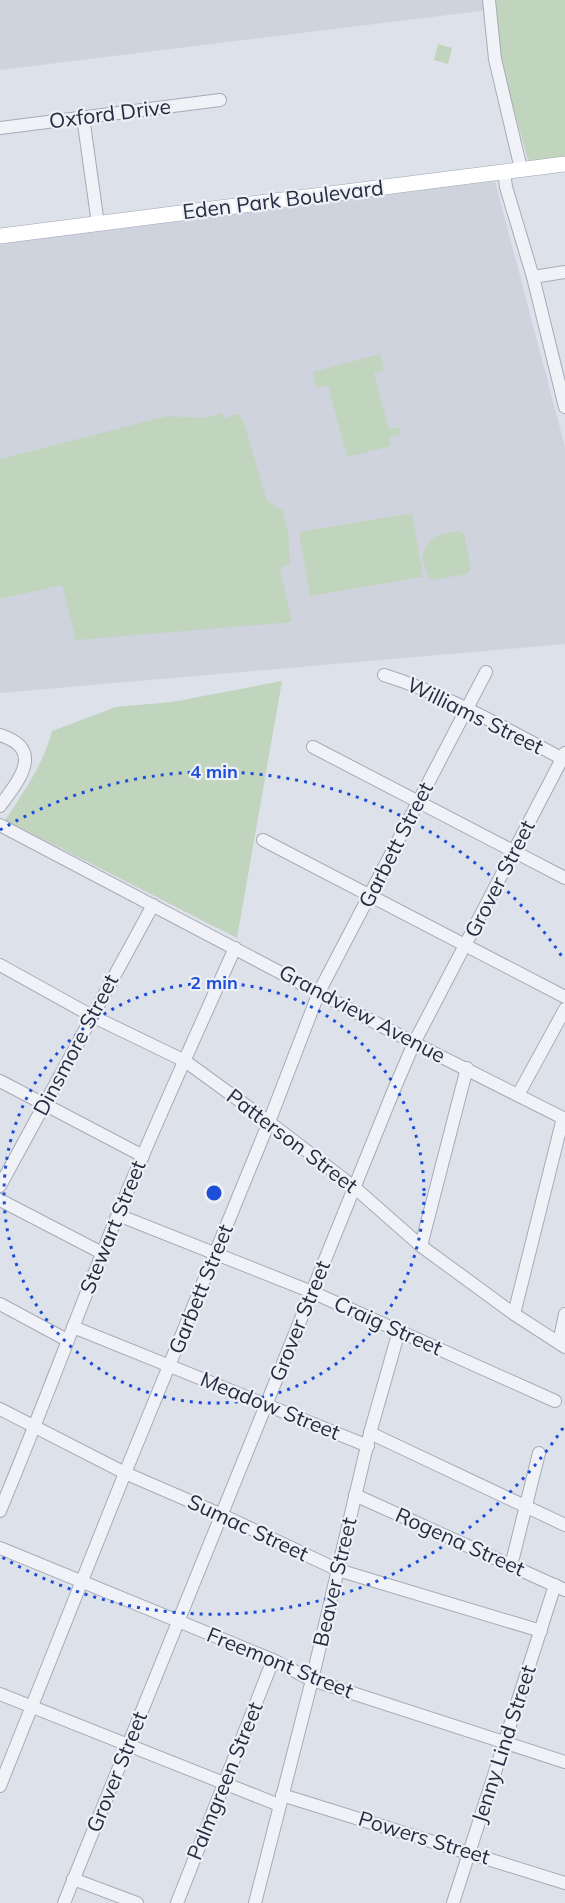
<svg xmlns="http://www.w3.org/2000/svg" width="565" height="1903" font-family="Mulish,sans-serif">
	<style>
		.built { fill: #cfd3de }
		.green { fill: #c1d4be }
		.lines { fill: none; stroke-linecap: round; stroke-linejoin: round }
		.minor-casing { stroke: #a6abb7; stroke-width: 14 }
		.major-casing { stroke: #9ca3b6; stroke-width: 16 }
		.minor { stroke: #f1f2f7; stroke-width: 12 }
		.major { stroke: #fff; stroke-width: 15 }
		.ring { fill: none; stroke: #1d4ed8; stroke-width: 3; stroke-dasharray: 3 6 }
		.labels { text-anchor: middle; stroke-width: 4.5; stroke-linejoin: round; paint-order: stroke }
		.street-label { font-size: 21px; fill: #252c41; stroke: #edf0f6 }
		.centre { fill: #1d4ed8; stroke: #edf0f6; stroke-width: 3 }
		.ring-label { font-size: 18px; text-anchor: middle; font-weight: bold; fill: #1d4ed8; stroke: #edf0f6; stroke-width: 4.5; stroke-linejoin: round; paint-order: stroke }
	</style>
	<rect width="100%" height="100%" fill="#dde1e9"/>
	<!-- built -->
	<g class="built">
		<polygon points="0,0 489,0 489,10 0,70"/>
		<polygon points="495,181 565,447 565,644 0,693 0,244"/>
	</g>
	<!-- green -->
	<g class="green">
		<polygon points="494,0 565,0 565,156 528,161 501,63"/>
		<polygon points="438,44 452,48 448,64 434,60"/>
		<polygon points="380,354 384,370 374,373 389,429 399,427 401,434 389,437 391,446 347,457 328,385 317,388 313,372"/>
		<polygon points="222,413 224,418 239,414 245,426 267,501 283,511 288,532 290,564 280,568 292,622 76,640 62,585 0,599 0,459 167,416 203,418"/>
		<polygon points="412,513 423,577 310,596 299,532"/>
		<path d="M 458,531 L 464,533 L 471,568 L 467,574 L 433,580 L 429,578 L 422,558 C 427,537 438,533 458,531 Z"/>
		<path d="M 282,681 L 237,938 L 5,820 C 24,792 43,765 52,731 L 116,707 L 172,702 Z"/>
	</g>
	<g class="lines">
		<defs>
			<g id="minor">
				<polyline points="489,0 495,59 521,169"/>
				<polyline points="83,117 98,224"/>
				<polyline points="0,128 220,100"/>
				<polyline points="504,171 506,187 533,277 565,407"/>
				<polyline points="533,277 565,272"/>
				<path d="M 384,675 C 448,695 506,729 565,760"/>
				<path d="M 0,735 C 46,750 18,781 0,806"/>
				<polyline points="313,747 565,878"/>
				<polyline points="0,825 414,1043 565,1119"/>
				<polyline points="263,840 565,997"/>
				<polyline points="0,965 92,1016 185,1061 269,1122 354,1187 421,1246 514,1314 565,1347"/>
				<polyline points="0,1081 143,1156"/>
				<polyline points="518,1095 565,1009"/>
				<polyline points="0,1186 153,905"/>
				<polyline points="0,1200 102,1253"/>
				<polyline points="118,1215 312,1292 555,1401"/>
				<polyline points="421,1246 467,1068"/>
				<polyline points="0,1304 67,1340"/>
				<polyline points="514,1314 563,1118"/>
				<polyline points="73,1327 368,1446"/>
				<polyline points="559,1343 565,1314"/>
				<polyline points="0,1409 125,1473 222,1515 338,1570 541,1631"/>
				<polyline points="370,1433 565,1525"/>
				<polyline points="355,1495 565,1590"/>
				<path d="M 0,1511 C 43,1408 81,1304 123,1202 C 159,1116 197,1032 235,948"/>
				<polyline points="0,1548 273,1660 312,1680 565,1762"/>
				<polyline points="511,1566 539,1453"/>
				<polyline points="0,1694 279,1805"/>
				<polyline points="0,1786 125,1473 269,1122 319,992 486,672"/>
				<polyline points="282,1795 565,1883"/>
				<polyline points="73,1879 137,1903"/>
				<polyline points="64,1903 393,1092 414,1043 565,753"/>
				<polyline points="177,1903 273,1660"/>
				<polyline points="255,1903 312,1680 370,1433 399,1331"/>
				<polyline points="453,1903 555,1585"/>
			</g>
			<polyline id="major" points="0,236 565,164"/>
		</defs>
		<!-- minor casing -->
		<use href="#minor" class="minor-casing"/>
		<!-- major casing -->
		<use href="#major" class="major-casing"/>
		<!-- minor -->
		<use href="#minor" class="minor"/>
		<!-- major -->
		<use href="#major" class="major"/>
	</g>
	<!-- distance rings -->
	<g class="ring">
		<circle cx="214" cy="1193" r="210"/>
		<path d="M563 1428A421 421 0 0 1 0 1556M0 830A421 421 0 0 1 563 958"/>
	</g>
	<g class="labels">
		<!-- street labels -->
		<g class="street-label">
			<text transform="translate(110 114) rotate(-7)" y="7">Oxford Drive</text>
			<text transform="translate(283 200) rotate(-7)" y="7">Eden Park Boulevard</text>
			<text transform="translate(475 716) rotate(26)" y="7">Williams Street</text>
			<text transform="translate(396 845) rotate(-63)" y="7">Garbett Street</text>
			<text transform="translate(500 879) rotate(-63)" y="7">Grover Street</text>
			<text transform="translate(362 1014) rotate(28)" y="7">Grandview Avenue</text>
			<text transform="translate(76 1045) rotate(-62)" y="7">Dinsmore Street</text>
			<text transform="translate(292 1141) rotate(37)" y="7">Patterson Street</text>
			<text transform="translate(113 1227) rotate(-68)" y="7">Stewart Street</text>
			<text transform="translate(201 1289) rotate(-68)" y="7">Garbett Street</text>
			<text transform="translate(300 1321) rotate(-68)" y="7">Grover Street</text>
			<text transform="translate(388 1326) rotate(24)" y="7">Craig Street</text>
			<text transform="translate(270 1406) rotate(22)" y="7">Meadow Street</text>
			<text transform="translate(248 1528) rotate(25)" y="7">Sumac Street</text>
			<text transform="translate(460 1542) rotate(24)" y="7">Rogena Street</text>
			<text transform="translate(335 1582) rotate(-77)" y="7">Beaver Street</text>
			<text transform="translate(280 1663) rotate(22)" y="7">Freemont Street</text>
			<text transform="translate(504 1744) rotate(-72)" y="7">Jenny Lind Street</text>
			<text transform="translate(117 1772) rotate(-68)" y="7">Grover Street</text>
			<text transform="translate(225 1781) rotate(-68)" y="7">Palmgreen Street</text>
			<text transform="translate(424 1838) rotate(17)" y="7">Powers Street</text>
		</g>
	</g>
	<circle cx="214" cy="1193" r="9" class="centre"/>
	<g class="ring-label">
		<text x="214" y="778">4 min</text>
		<text x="214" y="989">2 min</text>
	</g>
</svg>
